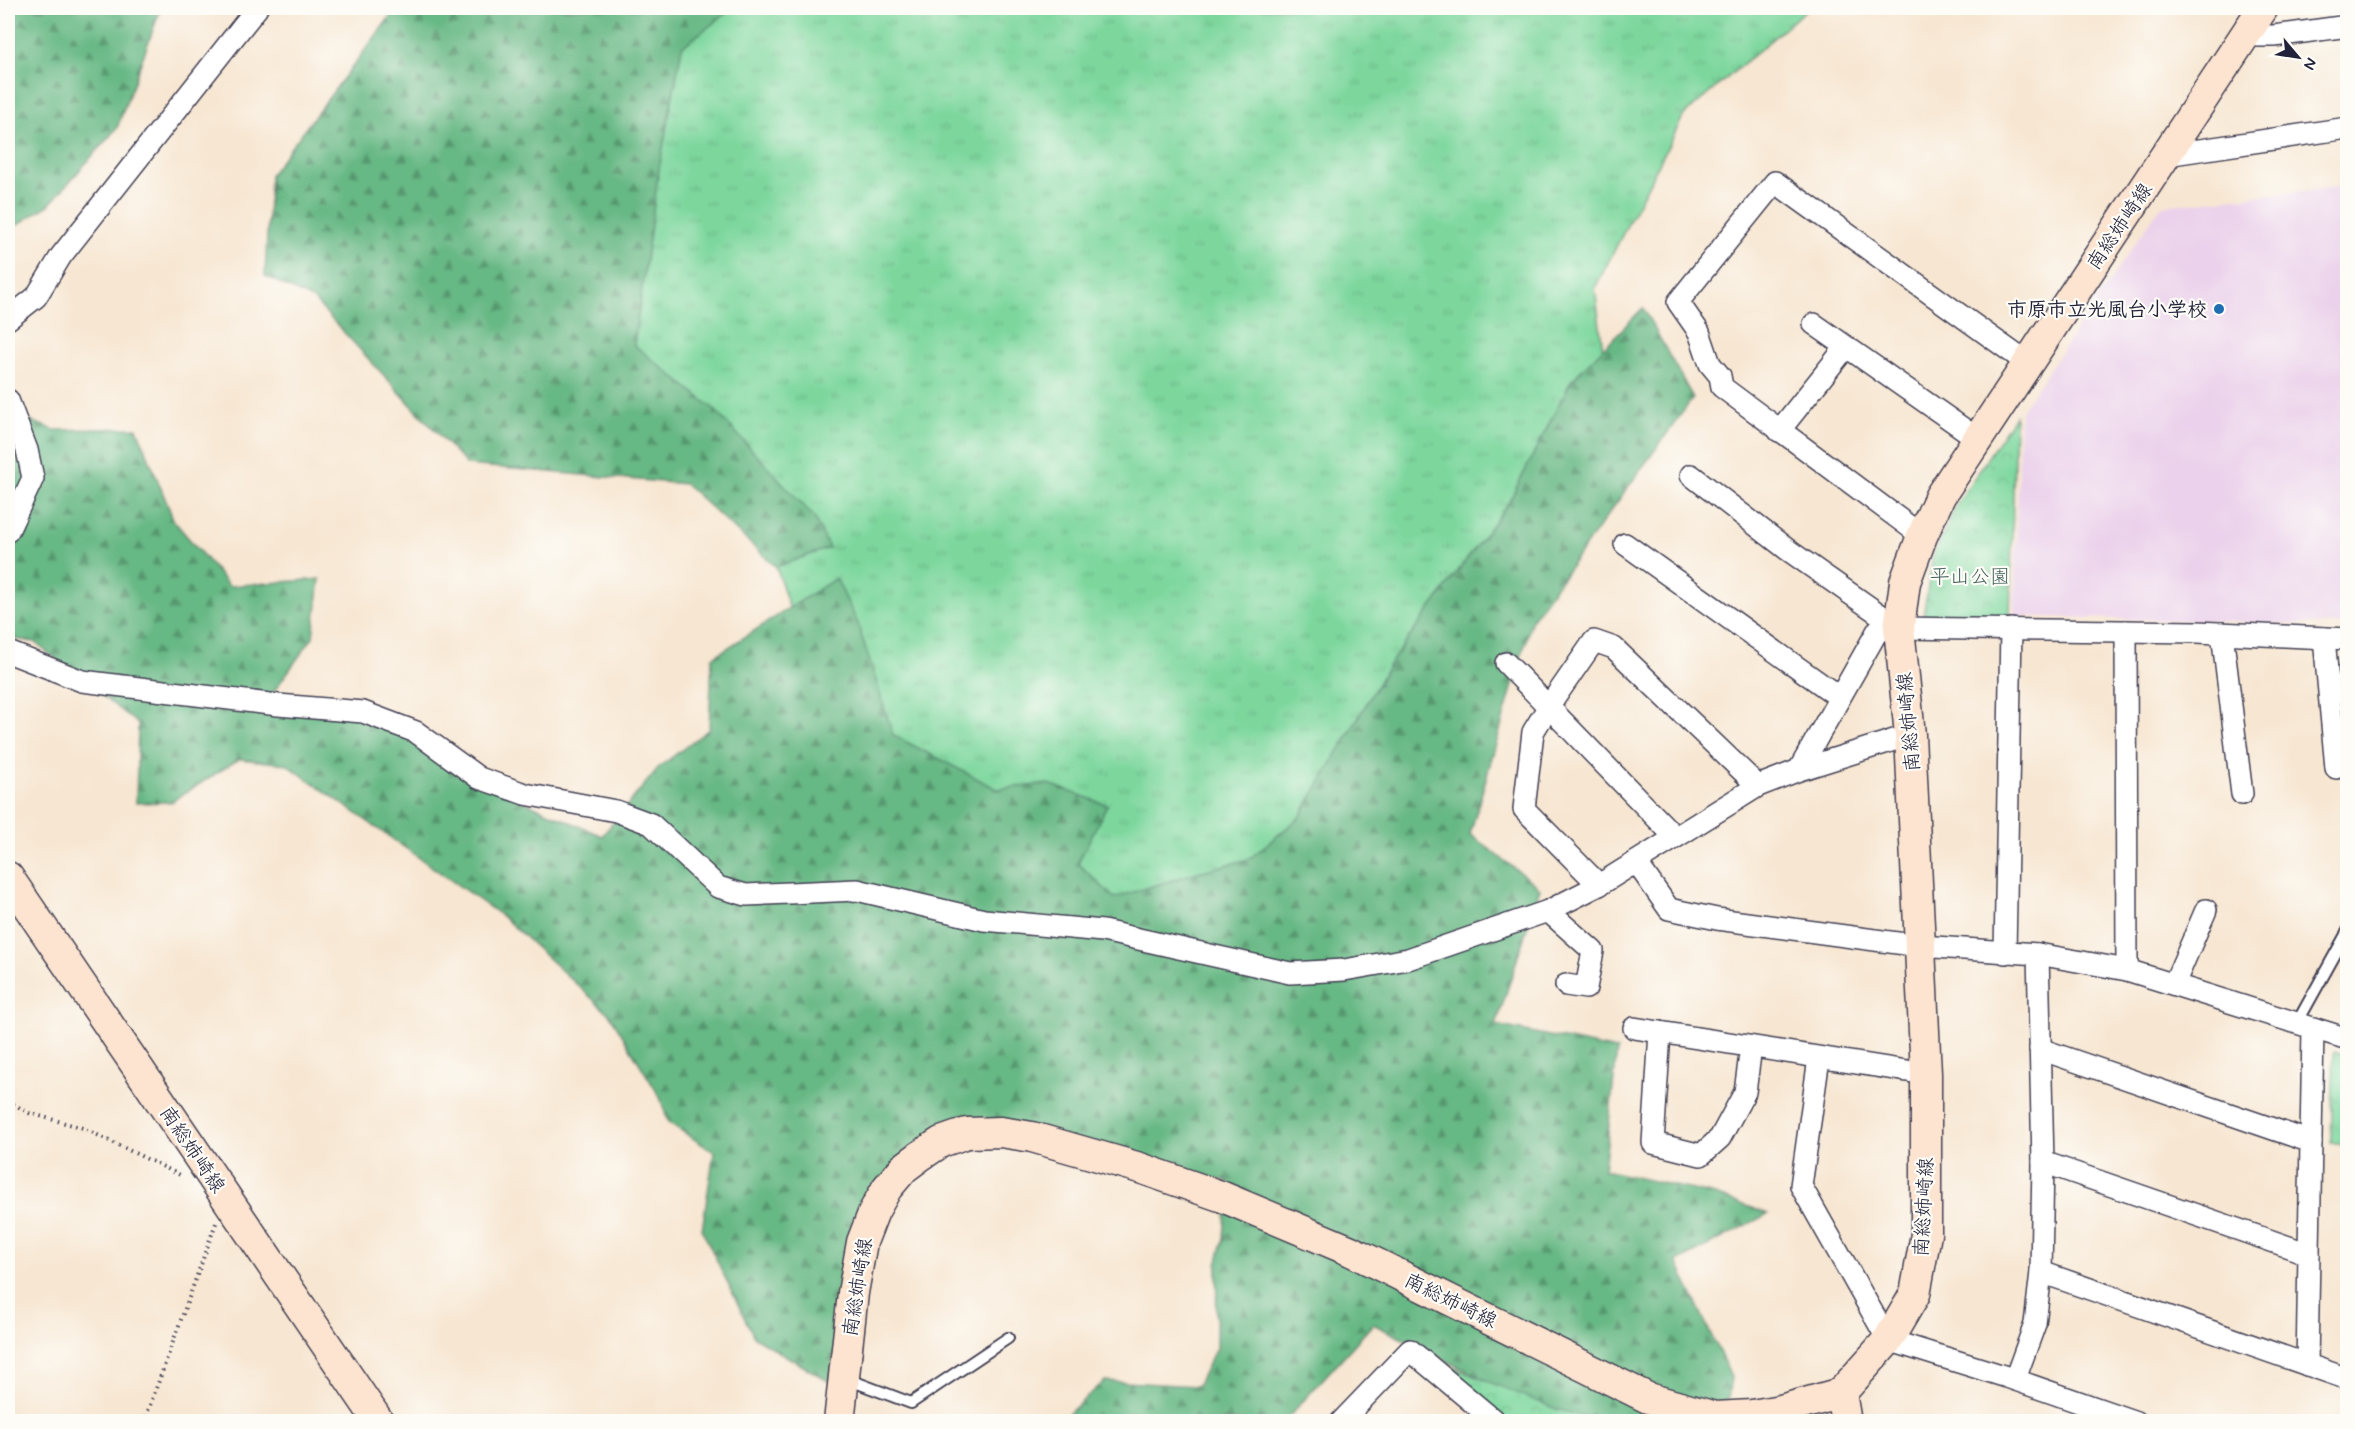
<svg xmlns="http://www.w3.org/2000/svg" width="2355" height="1429" font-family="Mynerve,'Klee One',sans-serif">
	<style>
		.built { fill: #ebd1eb }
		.grass { fill: url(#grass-tufts); stroke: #507c6c; stroke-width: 1.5 }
		.forest { fill: url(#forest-firs); stroke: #446d60; stroke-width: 1.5 }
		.park { fill: url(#park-crowns); stroke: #507c6c; stroke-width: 1.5 }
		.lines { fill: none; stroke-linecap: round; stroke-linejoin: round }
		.lane-casing { stroke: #423f52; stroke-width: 14 }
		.street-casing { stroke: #423f52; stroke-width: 24 }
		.secondary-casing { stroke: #423f52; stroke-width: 33 }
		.path { stroke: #423f52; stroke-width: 4; stroke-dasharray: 1.5 4.5; stroke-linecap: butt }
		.lane { stroke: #fff; stroke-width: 10 }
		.street { stroke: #fff; stroke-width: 21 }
		.secondary { stroke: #fde4d0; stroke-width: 30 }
		.poi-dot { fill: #1f6fb2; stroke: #fdfcf7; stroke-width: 2 }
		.labels { text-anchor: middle; stroke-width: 4.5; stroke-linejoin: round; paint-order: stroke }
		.street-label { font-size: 20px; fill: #22223b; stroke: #fdfcf7 }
		.poi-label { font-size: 20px; font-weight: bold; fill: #22223b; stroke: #fdfcf7; text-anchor: end }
		.park-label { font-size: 20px; fill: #42615d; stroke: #fdfcf7 }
	</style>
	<defs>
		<pattern id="grass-tufts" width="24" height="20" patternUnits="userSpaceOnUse" patternTransform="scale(1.5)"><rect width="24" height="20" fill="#7dd79d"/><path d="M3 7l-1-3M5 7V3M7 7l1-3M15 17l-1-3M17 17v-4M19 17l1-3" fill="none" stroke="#6cb888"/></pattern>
		<pattern id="forest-firs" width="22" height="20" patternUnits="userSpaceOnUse" patternTransform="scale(1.5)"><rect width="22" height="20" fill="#66b884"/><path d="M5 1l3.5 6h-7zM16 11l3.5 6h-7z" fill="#54956d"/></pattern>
		<pattern id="park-crowns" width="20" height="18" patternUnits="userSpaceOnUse" patternTransform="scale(1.5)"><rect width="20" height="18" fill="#7dd79d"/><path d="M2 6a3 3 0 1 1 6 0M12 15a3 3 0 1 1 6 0" fill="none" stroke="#6cb888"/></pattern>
	</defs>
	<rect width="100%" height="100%" fill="#fdfcf7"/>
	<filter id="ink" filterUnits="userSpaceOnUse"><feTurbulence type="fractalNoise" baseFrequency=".0167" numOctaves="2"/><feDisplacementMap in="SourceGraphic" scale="12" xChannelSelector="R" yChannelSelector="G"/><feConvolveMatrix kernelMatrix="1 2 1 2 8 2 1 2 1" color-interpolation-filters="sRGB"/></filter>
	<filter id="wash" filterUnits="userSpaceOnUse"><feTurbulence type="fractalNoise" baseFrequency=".008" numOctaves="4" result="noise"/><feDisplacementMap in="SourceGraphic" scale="24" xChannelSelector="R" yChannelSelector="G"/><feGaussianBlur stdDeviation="1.35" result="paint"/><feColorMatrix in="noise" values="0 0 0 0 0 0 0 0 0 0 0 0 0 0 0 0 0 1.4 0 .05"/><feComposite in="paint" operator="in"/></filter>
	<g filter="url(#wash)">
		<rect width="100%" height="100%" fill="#f7e6d1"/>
		<!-- built -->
		<polygon class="built" points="2347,186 2347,625 2014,616 2020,412 2161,206"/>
		<!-- grass -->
		<polygon class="grass" points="595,8 1808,8 1684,115 1595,288 1611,412 1512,632 1379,1082 827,729 748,476 584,352"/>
		<!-- forest -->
		<g class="forest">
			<polygon points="8,8 161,8 117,128 49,205 8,231"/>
			<polygon points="390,8 733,8 682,47 659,169 634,345 714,409 814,517 829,548 776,567 685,484 467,465 314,300 265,276 270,175 390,17"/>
			<polygon points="1643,308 1693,398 1532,619 1470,834 1540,888 1496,1025 1617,1050 1604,1170 1715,1195 1768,1214 1677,1262 1731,1377 1725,1421 1567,1421 1373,1324 1285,1421 1060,1421 1105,1381 1197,1386 1216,1348 1217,1264 1224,1238 1228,1181 1149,1171 955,1122 857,1229 830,1382 754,1337 702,1230 714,1152 668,1122 660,1097 610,1015 503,917 286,764 239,759 171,802 136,803 138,724 34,642 8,638 8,413 55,430 137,428 174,521 229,586 320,579 313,637 259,712 378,714 505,793 602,836 659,767 709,729 712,658 836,578 858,624 893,735 997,789 1049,784 1107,805 1078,863 1114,898 1198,872 1249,859 1300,817 1389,665 1509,502 1571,381"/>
		</g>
		<!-- park -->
		<g class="park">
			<polygon points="2015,416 2010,618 1923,617 1933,556 1957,504"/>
			<polygon points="2334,1051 2347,1056 2347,1146 2331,1142"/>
			<polygon points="1410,1350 1556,1409 1600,1421 1496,1421"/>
		</g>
	</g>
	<g filter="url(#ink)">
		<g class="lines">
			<defs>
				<g id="lane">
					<polyline points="2297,1023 2348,931"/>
					<polyline points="847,1379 911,1403 1008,1338"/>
				</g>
				<g id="street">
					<polyline points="2248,30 2258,36 2274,36 2348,26"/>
					<polyline points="2166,155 2348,128"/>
					<polyline points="8,319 36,297 61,256 257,8"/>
					<polyline points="1814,324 1978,439"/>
					<polyline points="8,400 27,450 33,478 8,531"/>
					<polyline points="1779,431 1846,347"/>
					<polyline points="1691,475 1788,550 1899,628"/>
					<polyline points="1922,536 1722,387 1720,376 1710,364 1699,332 1678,302 1775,182 2027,363"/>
					<polyline points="1625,544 1839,697"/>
					<polyline points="2126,631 2127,970"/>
					<polyline points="2222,633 2242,794"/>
					<polyline points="2324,638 2336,768"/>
					<polyline points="8,652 82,681 278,705 363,712 416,732 479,778 525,794 616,811 651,824 718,887 746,895 857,890 984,920 1103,931 1290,973 1344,970 1408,959 1548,911 1599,885 1758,786 1799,770 1910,735"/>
					<polyline points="1506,663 1675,837"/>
					<polyline points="1799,770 1878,630 1899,628 2197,632 2348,639"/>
					<polyline points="1636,862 1669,909 1717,919 1920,946 2038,954 2127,970 2348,1039"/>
					<polyline points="1599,885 1524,809 1533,732 1549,706 1594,641 1614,648 1758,786"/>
					<polyline points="1548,911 1593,951 1586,988 1566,985"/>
					<polyline points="2005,953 2011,629"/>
					<polyline points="2174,984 2206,910"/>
					<polyline points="1634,1028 1926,1074"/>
					<polyline points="1660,1032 1653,1143 1701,1155 1720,1138 1745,1092 1751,1047"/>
					<polyline points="2040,1049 2311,1142"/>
					<polyline points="1819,1058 1801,1186 1888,1340 2007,1377 2136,1422"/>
					<polyline points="2043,1162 2309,1254"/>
					<polyline points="2041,1272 2348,1379"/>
					<polyline points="2307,1365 2313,1028"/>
					<polyline points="2015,1379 2035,1324 2041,1272 2043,1162 2038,954"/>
					<polyline points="1341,1422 1410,1350 1496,1422"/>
				</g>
				<g id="secondary">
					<polyline points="8,877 379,1422"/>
					<polyline points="1841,1393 1846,1422"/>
					<polyline points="839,1422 853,1293 862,1242 874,1211 887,1188 904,1168 920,1156 941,1142 967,1133 1001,1132 1032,1137 1140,1168 1223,1197 1351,1251 1648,1398 1715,1417 1752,1415 1781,1410 1841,1393 1888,1340 1915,1294 1926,1234 1926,1074 1910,735 1899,628 1905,582 1922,536 1940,496 2263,8"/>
				</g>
			</defs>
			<!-- lane casing -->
			<use href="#lane" class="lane-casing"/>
			<!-- street casing -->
			<use href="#street" class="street-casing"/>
			<!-- secondary casing -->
			<use href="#secondary" class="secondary-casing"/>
			<!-- path -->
			<g class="path">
				<polyline points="8,1101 29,1113 83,1128 182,1176"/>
				<polyline points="144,1422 216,1223"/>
			</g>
			<!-- lane -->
			<use href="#lane" class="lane"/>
			<!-- street -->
			<use href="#street" class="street"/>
			<!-- secondary -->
			<use href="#secondary" class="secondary"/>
		</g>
	</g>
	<!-- markers -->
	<circle class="poi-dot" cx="2219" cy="309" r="6"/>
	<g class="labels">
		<!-- street labels -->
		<g class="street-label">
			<text transform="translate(2119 226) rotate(-56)" y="7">南総姉崎線</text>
			<text transform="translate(1908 722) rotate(-95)" y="7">南総姉崎線</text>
			<text transform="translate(193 1149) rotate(56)" y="7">南総姉崎線</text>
			<text transform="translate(1923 1207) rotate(-87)" y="7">南総姉崎線</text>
			<text transform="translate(857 1287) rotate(-81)" y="7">南総姉崎線</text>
			<text transform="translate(1451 1300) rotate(26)" y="7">南総姉崎線</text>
		</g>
		<!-- poi labels -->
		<g class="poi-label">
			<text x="2207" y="316">市原市立光風台小学校</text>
		</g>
		<!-- park labels -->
		<g class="park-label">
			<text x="1970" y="583">平山公園</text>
		</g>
	</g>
	<!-- margin -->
	<rect width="2355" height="1429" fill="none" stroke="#fdfcf7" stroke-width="30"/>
	<!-- north arrow -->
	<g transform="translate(2298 57) rotate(119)" stroke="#fdfcf7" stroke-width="4.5" paint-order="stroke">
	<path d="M0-4.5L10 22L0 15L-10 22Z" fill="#22223b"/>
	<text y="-9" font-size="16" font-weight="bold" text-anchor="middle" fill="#22223b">N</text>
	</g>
</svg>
